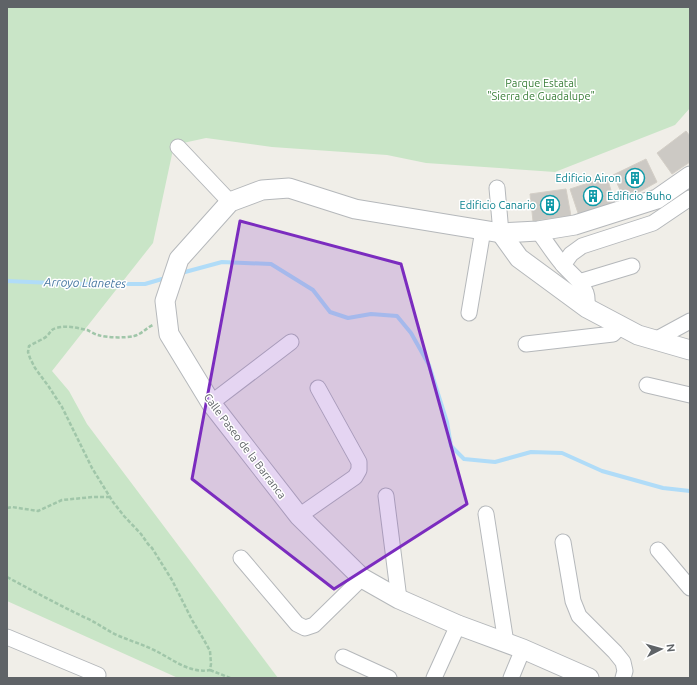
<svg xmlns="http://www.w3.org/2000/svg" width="697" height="685" font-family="Ubuntu,sans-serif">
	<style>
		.green { fill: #c9e5c7 }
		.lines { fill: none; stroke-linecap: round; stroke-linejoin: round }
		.stream { stroke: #b0dcf8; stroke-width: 4 }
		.building { fill: #ccc9c4; stroke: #d4cfc7 }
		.minor-casing { stroke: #b5b8bb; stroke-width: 17 }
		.tertiary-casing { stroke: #b5b8bb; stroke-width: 21 }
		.path { stroke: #a0c6a9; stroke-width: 2.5; stroke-dasharray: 4 2; stroke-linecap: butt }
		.minor { stroke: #fff; stroke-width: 15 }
		.tertiary { stroke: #fff; stroke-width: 19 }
		.marked { fill: #7b2cbf; fill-opacity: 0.2; stroke: #7b2cbf; stroke-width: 3; stroke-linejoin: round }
		.labels { text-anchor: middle; stroke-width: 3; stroke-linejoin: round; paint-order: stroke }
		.park-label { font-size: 11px; fill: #3d813c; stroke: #fff }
		.culture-label { font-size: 11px; fill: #0d838f; stroke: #fff; text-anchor: end }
		.street-label { font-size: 11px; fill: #5f6367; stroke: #fff }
		.water-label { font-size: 12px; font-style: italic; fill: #4979a2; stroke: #fff }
	</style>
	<rect width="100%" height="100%" fill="#f0eee8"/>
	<!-- green -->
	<polygon class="green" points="7,7 690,7 690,108 675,125 555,172 426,163 387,155 272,147 206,138 174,145 153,243 52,371 69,391 87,424 278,678 178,678 7,601"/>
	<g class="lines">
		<!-- stream -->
		<g class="stream">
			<polyline points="185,272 222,262 271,264 313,290 330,312 348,318 371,314 397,316 411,333 429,365 447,422 451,446 464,459 495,462 531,452 562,453 602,471 663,488 690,491"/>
			<polyline points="7,281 75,284 145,284 162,279"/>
		</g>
	</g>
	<!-- building -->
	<g class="building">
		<polygon points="686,131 690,136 690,162 672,174 657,153"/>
		<polygon points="646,159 657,182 625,200 613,175"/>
		<polygon points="607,177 615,204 579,216 570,189"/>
		<polygon points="566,189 571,216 533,221 530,194"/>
	</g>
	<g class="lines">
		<defs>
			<g id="minor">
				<polyline points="178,147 230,202"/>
				<polyline points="497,188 501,233"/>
				<path d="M 538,231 C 547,243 555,256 564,266 C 572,275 582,282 586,293 C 588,298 587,303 587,308"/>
				<polyline points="563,265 571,254 582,246 653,223 690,198"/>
				<polyline points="579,282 632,266"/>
				<polyline points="469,313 483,230"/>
				<polyline points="655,340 690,321"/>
				<polyline points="526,344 613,334 621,326"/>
				<polyline points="647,385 690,395"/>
				<polyline points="211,403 291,342"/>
				<polyline points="386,496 399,599"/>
				<polyline points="486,514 506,643"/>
				<polyline points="299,516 355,477 359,470 359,462 318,388"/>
				<polyline points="563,542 573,601 579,616 615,652 623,662 625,671 623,678"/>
				<polyline points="658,550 690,588"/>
				<polyline points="241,558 297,624 305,628 314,625 362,578"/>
				<polyline points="7,637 98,675"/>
				<polyline points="343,657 389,678"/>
				<polyline points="434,678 458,625"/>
				<polyline points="511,678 523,649"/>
			</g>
			<g id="tertiary">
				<polyline points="501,233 519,258 587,308 638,335 690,350"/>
				<polyline points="589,678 523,649 458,625 399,599 362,578 299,516 211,403 169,334 165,301 179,259 230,202 262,190 289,188 355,209 501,233 538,231 575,225 657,199 690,176"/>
			</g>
		</defs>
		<!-- minor casing -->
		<use href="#minor" class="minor-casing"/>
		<!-- tertiary casing -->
		<use href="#tertiary" class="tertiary-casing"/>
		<!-- path -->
		<g class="path">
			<polyline points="7,508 12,507 38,511 62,500 93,497 110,497"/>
			<path d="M 7,577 C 33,591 59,605 86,618 C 98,623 107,631 119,636 C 131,641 144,645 156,651 C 172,659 190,674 210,670 L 211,664 L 210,651 L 204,640 L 192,620 L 172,580 L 152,548 L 148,544 L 141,534 L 124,516 L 113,502 L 92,468 L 62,407 L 49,387 L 35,368 L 30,358 L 28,352 L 29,346 C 34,343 44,339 47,336 C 51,332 50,330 56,328 C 67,325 77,328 87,330 C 90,331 94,334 98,335 C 107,338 125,338 134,336 C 142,334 146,328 153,325"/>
			<polyline points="210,670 230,678"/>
		</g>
		<!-- minor -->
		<use href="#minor" class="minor"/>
		<!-- tertiary -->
		<use href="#tertiary" class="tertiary"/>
	</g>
	<!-- marked area -->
	<path class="marked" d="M 240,221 L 401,264 L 467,504 L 334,589 L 192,479 Z"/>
	<!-- icons -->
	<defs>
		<symbol id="building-ring" viewBox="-11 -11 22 22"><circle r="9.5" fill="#fff" stroke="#0f9aa8" stroke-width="1.5"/><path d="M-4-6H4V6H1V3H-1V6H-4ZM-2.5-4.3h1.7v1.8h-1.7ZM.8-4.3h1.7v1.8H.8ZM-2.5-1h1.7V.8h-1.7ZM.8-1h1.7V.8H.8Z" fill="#0f9aa8"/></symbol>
	</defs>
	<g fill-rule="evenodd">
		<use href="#building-ring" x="624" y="167" width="22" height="22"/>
		<use href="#building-ring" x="582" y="185" width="22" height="22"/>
		<use href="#building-ring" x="539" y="194" width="22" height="22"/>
	</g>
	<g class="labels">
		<!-- park labels -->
		<g class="park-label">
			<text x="541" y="87">Parque Estatal<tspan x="541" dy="13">"Sierra de Guadalupe"</tspan></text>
		</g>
		<!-- culture labels -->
		<g class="culture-label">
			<text x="621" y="182">Edificio Airon</text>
			<text x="607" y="200" text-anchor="start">Edificio Buho</text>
			<text x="536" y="209">Edificio Canario</text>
		</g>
		<!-- street labels -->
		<g class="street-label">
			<text transform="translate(245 446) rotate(53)" y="4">Calle Paseo de la Barranca</text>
		</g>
		<!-- water labels -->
		<g class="water-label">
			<text transform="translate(85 283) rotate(1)" y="4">Arroyo Llanetes</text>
		</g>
	</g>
	<!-- border -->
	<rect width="697" height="685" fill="none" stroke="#5f6367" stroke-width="16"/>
	<!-- north arrow -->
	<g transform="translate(661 649) rotate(84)" stroke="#ffffff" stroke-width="3" paint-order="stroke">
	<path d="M0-3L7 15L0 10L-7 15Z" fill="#5f6367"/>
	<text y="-6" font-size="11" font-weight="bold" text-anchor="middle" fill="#5f6367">N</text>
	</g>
</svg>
